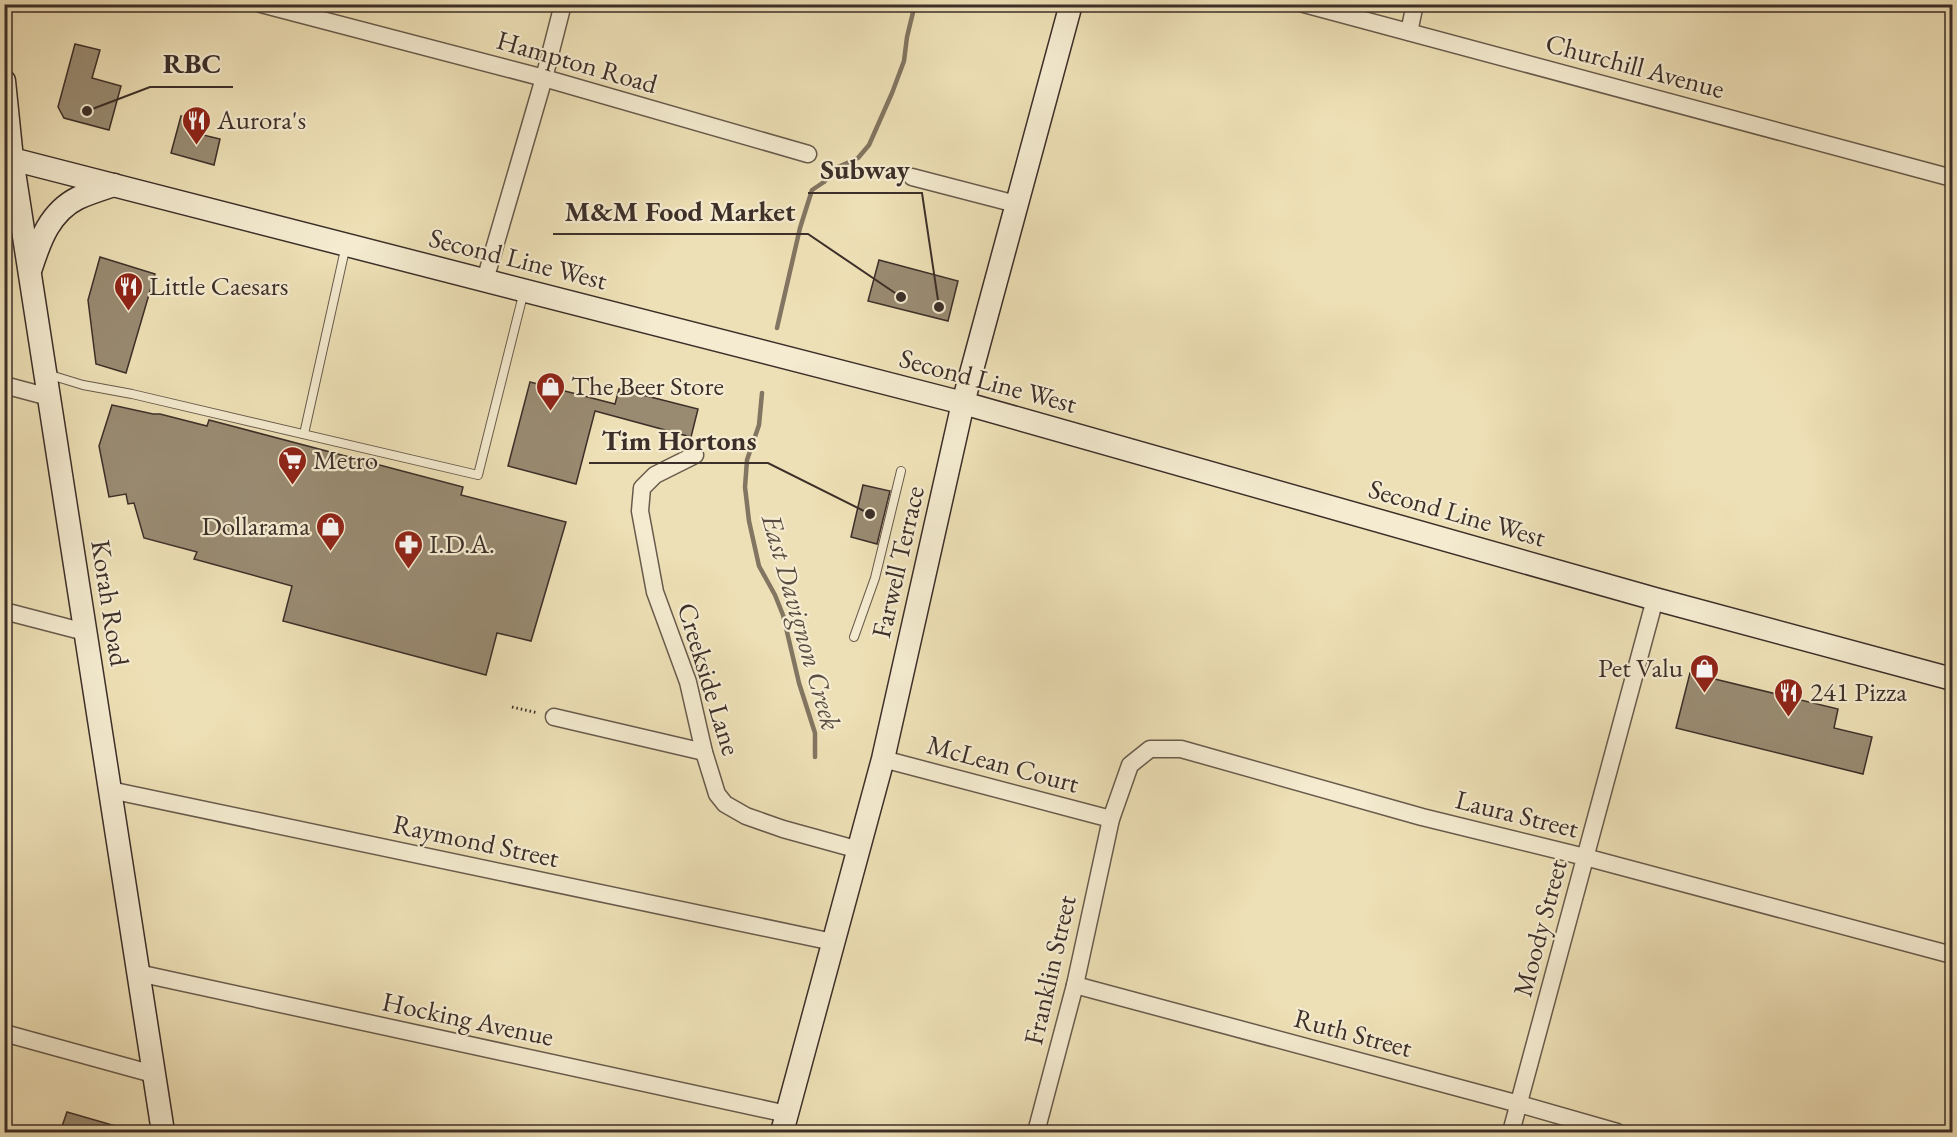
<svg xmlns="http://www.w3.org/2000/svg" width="1957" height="1137" font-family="'EB Garamond',serif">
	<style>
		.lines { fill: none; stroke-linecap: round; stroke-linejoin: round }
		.stream { stroke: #827561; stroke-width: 4.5 }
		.building { fill: #998b72; stroke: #3c2f29; stroke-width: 1.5 }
		.lane-casing { stroke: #685b4c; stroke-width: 10 }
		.street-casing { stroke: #685b4c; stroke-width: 19 }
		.secondary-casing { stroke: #3c2f29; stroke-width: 25 }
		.path { stroke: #3c2f29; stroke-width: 3; stroke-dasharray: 1.5 3; stroke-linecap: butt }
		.lane { stroke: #f4ebd0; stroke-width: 8 }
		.street { stroke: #f4ebd0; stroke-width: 16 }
		.secondary { stroke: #f4ebd0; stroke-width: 22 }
		.labels { text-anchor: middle; stroke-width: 4.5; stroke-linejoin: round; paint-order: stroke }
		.street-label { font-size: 27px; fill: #3c2f29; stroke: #f4ebd0 }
		.poi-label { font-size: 27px; fill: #3c2f29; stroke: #f4ebd0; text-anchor: start }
		.water-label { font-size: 28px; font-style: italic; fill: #594c40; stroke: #f4ebd0 }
		.leader { fill: none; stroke: #3c2f29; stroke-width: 2 }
		.callout-dot { fill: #3c2f29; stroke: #f4ebd0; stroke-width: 2 }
		.callout-label { font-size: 28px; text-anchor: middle; font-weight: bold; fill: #3c2f29; stroke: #f4ebd0; stroke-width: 4.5; stroke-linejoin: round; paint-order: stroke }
	</style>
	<rect width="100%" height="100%" fill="#eee0b6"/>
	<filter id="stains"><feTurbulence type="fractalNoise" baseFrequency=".00333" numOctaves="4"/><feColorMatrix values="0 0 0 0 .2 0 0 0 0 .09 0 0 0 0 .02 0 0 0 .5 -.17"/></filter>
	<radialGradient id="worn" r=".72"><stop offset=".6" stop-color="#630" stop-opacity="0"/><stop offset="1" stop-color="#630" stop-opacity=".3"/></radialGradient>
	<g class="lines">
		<!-- stream -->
		<g class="stream">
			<polyline points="777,328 800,228 812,190 824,182 836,168 858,158 869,145 892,93 904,61 907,37 915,4"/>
			<polyline points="762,393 759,425 747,460 745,487 749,521 759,566 775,595 783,615 799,683 815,733 815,757"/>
		</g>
	</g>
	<!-- building -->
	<g class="building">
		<polygon points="75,44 100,50 92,78 121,86 109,130 64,118 58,107"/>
		<polygon points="181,116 202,121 199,134 220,139 214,165 171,153"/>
		<polygon points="100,257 155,274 126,373 96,364 88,300"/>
		<polygon points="879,260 958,281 948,321 868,301"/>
		<polygon points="530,382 615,404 619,389 698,409 691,437 595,411 576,484 508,466"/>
		<polygon points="112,405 153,414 160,414 207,426 209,420 463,487 461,495 566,522 531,641 497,633 486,675 283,621 292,586 194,559 197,552 144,538 134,503 128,504 126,494 109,497 99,446"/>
		<polygon points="863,485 890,491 877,544 851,537"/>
		<polygon points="1690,673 1838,709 1834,728 1872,737 1863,774 1676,728"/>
		<polygon points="67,1112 126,1129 125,1132 60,1132"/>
	</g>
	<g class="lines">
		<defs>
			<g id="lane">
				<polyline points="47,374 83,385 132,394 478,475 524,291"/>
				<polyline points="304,434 346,245"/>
				<polyline points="854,637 875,578 901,471"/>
			</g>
			<g id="street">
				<polyline points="261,4 544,78 808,154"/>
				<polyline points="1304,4 1952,178"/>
				<polyline points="1409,32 1415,4"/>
				<polyline points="912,177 1016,204"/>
				<polyline points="485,280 544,78 563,4"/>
				<polyline points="4,385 49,397"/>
				<polyline points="695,455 655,475 642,488 640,511 655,592 688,682 704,752 717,794 725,804 746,816 783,829 859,850"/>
				<polyline points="4,611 85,632"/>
				<polyline points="554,717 704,752"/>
				<polyline points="883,759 1111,819"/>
				<polyline points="110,790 833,942"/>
				<polyline points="138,973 787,1114"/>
				<polyline points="1075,985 1519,1104 1617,1132"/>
				<polyline points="4,1033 153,1074"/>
				<polyline points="1036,1132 1075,985 1111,819 1130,765 1150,749 1181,749 1422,817 1585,857 1952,955"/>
				<polyline points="1511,1132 1655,599"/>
			</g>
			<g id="secondary">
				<polyline points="4,81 12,159 163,1132"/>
				<polyline points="4,157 963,403 1655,599 1952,679"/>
				<path d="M 31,268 C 40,240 50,212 78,198 C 89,193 102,189 114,185"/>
				<polyline points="782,1132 883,759 963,403 1071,4"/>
			</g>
		</defs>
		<!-- lane casing -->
		<use href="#lane" class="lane-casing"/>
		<!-- street casing -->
		<use href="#street" class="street-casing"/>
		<!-- secondary casing -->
		<use href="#secondary" class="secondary-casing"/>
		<!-- path -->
		<polyline class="path" points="512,707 538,713"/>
		<!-- lane -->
		<use href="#lane" class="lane"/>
		<!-- street -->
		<use href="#street" class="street"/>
		<!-- secondary -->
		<use href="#secondary" class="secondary"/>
	</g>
	<!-- icons -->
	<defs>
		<symbol id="restaurant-pin" viewBox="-11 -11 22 30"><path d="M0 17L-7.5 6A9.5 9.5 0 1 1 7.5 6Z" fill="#8f2418" stroke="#f4ebd0"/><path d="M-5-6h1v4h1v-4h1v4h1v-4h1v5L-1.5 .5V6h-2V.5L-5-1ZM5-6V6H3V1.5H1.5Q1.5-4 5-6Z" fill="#fff"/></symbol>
		<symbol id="shop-pin" viewBox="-11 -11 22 30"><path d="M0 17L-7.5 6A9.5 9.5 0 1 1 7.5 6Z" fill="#8f2418" stroke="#f4ebd0"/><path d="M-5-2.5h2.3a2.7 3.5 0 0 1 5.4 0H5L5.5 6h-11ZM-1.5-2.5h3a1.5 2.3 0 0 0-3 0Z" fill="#fff"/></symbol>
		<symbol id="supermarket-pin" viewBox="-11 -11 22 30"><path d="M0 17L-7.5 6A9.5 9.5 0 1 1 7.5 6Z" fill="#8f2418" stroke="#f4ebd0"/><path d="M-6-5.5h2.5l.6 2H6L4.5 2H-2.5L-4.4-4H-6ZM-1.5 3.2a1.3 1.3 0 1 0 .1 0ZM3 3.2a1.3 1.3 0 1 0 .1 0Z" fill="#fff"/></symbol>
		<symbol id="pharmacy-pin" viewBox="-11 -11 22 30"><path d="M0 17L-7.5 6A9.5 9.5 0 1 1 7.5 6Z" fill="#8f2418" stroke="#f4ebd0"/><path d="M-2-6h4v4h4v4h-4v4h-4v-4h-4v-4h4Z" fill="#fff"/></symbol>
	</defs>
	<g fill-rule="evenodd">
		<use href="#restaurant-pin" x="180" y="104" width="33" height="45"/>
		<use href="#restaurant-pin" x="112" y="270" width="33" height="45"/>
		<use href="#shop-pin" x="534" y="370" width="33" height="45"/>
		<use href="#supermarket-pin" x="276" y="444" width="33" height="45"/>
		<use href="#shop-pin" x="314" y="510" width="33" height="45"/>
		<use href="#pharmacy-pin" x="392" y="528" width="33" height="45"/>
		<use href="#shop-pin" x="1688" y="652" width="33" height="45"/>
		<use href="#restaurant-pin" x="1772" y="676" width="33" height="45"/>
	</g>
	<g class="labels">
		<!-- street labels -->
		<g class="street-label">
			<text transform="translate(577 62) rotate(16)" y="9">Hampton Road</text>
			<text transform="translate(1635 66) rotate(15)" y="9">Churchill Avenue</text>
			<text transform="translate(518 259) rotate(14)" y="9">Second Line West</text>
			<text transform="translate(988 381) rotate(15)" y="9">Second Line West</text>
			<text transform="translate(1457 513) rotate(16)" y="9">Second Line West</text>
			<text transform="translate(898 562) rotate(-77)" y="9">Farwell Terrace</text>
			<text transform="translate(110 603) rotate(81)" y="9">Korah Road</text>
			<text transform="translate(709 679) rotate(73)" y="9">Creekside Lane</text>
			<text transform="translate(1003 764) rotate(15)" y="9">McLean Court</text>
			<text transform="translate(1517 814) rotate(14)" y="9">Laura Street</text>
			<text transform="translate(476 841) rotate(12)" y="9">Raymond Street</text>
			<text transform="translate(1540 928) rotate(-75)" y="9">Moody Street</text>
			<text transform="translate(1050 970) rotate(-77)" y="9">Franklin Street</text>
			<text transform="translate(468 1019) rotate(12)" y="9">Hocking Avenue</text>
			<text transform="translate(1353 1033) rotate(15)" y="9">Ruth Street</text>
		</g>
		<!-- poi labels -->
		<g class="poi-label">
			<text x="217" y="129">Aurora's</text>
			<text x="149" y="295">Little Caesars</text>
			<text x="571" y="395">The Beer Store</text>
			<text x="313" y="469">Metro</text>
			<text x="310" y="535" text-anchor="end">Dollarama</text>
			<text x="429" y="553">I.D.A.</text>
			<text x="1683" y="677" text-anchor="end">Pet Valu</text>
			<text x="1810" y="701">241 Pizza</text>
		</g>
		<!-- water labels -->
		<g class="water-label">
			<text transform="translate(802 622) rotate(74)" y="10">East Davignon Creek</text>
		</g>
	</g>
	<!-- callouts -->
	<path class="leader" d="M87 111L150 87H233M939 307L922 193H808M901 297L808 234H553M870 514L768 463H589"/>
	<g class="callout-dot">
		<circle cx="87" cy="111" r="6"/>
		<circle cx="939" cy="307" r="6"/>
		<circle cx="901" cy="297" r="6"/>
		<circle cx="870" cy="514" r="6"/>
	</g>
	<g class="callout-label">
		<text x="192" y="73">RBC</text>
		<text x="865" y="179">Subway</text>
		<text x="680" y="221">M&amp;M Food Market</text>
		<text x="679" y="450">Tim Hortons</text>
	</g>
	<!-- margin -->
	<rect width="1957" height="1137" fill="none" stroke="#eee0b6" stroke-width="24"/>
	<rect x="6" y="6" width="1945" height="1125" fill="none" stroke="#3c2f29" stroke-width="3"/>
	<rect x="12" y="12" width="1933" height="1113" fill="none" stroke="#3c2f29" stroke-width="1.5"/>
	<rect width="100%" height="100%" filter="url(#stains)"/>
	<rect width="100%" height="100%" fill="url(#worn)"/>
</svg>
